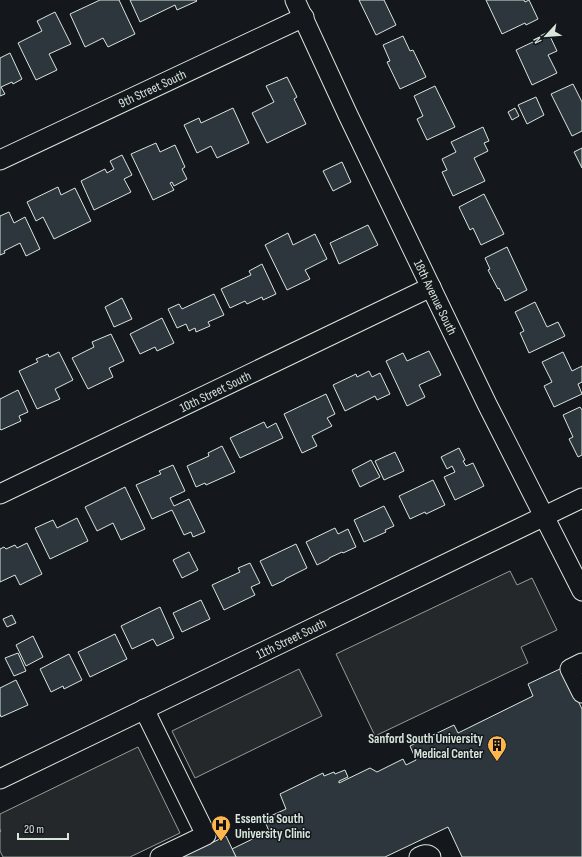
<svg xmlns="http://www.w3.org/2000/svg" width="582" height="857" font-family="'Sofia Sans Condensed',sans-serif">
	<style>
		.parking { fill: #24282b; stroke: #939e99 }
		.building { fill: #2c363c; stroke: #d8e6dc }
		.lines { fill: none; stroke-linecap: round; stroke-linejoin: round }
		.minor-casing { stroke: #d8e6dc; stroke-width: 21 }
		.minor { stroke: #14181c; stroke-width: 19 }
		.labels { text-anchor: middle; stroke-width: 3; stroke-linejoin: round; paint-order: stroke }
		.street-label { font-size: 13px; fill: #d8e6dc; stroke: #14181c }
		.poi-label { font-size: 13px; font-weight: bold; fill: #d8e6dc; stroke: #14181c; text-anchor: end }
	</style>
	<rect width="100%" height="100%" fill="#14181c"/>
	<!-- parking -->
	<g class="parking">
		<polygon points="510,571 517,585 532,578 557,630 521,647 528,663 375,736 336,654"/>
		<polygon points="299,669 322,716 195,778 172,731"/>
		<polygon points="138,747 180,833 130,857 3,857 0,851 0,832 1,831 0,829 0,814"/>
	</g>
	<!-- building -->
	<g class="building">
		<polygon points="100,0 119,0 135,34 108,47 103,38 85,47 70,14"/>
		<polygon points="130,0 196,0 197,1 177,10 175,5 140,22"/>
		<polygon points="359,0 384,0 396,25 376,35"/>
		<polygon points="486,0 524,0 525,2 529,0 538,19 526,25 525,23 502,34"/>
		<polygon points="55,12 71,44 49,54 57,70 36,80 18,43 42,31 37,21"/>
		<polygon points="548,32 557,51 548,55 557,73 532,85 516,50 535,41 534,39"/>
		<polygon points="403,36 410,51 413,50 426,77 400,89 387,62 390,61 383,45"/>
		<polygon points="10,53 22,79 13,84 12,82 1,87 5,94 0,96 0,58"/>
		<polygon points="287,77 297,97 294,99 306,124 267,143 252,113 274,102 266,86"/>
		<polygon points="573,84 582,102 582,131 572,136 551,94"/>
		<polygon points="435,86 455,127 427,140 417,119 423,116 414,96"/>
		<polygon points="536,97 544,115 527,124 518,105"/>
		<polygon points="233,108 249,143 217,158 211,146 197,153 184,125 199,118 201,123"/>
		<polygon points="515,108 519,116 512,120 508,112"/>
		<polygon points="483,127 489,141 484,143 488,151 474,158 485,181 453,196 442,172 447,170 442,159 456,152 451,142"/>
		<polygon points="156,143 160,152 175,145 185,167 182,169 187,179 174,186 172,182 170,183 174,190 153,200 131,154"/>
		<polygon points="582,148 582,168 574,152"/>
		<polygon points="122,155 132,175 124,179 131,192 94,210 81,181 105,169 107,173 114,169 110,161"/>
		<polygon points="342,162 351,182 333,191 323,171"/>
		<polygon points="58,187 61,195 75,188 91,221 54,239 43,217 36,221 27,202"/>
		<polygon points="484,194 504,234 481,245 473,228 470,230 459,207"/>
		<polygon points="9,212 14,223 25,217 40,249 26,256 20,243 4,251 5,253 0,255 0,216"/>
		<polygon points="368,225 378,245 339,264 330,243"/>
		<polygon points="288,233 293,245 315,234 327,259 305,270 310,279 287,290 265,245"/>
		<polygon points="507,247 527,290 505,301 499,288 498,289 488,270 490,269 485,258"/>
		<polygon points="262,264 276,294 263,300 262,297 247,304 245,301 230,308 221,289 251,275 249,271"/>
		<polygon points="214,294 224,315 208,322 210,326 196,332 195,328 189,331 186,324 177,328 168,309 179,304 182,309"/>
		<polygon points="122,298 132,319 114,327 105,307"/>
		<polygon points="535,302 547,327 558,322 565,336 529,353 520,333 524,331 515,312"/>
		<polygon points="162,318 174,343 157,351 155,347 140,354 130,334"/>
		<polygon points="111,334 124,361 109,368 113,377 88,389 72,358 94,347 92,342"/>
		<polygon points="429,351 441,375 419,385 425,397 407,406 386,361 403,353 407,361"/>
		<polygon points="59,352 73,380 55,389 60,399 37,409 19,371 38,362 36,359 48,354 49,357"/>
		<polygon points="563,352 572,371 582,366 582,382 578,384 582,394 554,407 544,386 552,382 542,362"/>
		<polygon points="369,371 372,377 380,373 390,394 377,400 375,396 345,411 333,385 356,374 357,377"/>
		<polygon points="18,390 28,412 19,416 21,421 1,430 0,429 0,399"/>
		<polygon points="326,394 335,414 327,418 332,426 312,436 317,446 302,453 284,414"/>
		<polygon points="580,407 582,410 582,455 578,457 569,439 573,437 563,415"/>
		<polygon points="264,422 267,428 276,423 283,438 240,458 230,438"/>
		<polygon points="222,446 235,472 206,485 205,483 196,487 187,466 209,456 208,453"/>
		<polygon points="459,448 465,460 463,461 466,466 473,463 484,486 455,500 444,477 455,472 452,466 447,469 441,457"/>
		<polygon points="395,452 404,471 384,480 375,461"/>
		<polygon points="371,460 380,477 360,487 352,470"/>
		<polygon points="173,465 185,491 170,498 174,506 189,499 205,532 193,537 191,532 184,535 172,510 152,519 136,485 161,474 159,471"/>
		<polygon points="433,480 445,505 426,514 425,512 410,519 399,496"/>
		<polygon points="125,487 145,529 121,540 113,523 97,531 85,507"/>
		<polygon points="384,506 394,526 385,530 386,532 364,542 354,520"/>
		<polygon points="77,518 88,541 50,559 35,528 53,520 57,528"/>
		<polygon points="335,528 338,534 348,529 356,547 343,553 342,552 329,558 329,559 317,565 306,542"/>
		<polygon points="27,543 42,574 20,585 15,575 0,582 0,549 4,547 6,549 15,545 17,548"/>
		<polygon points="296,544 307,568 285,579 285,580 272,586 260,561"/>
		<polygon points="189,552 198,570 182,578 173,560"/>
		<polygon points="250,563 260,583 251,587 255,595 224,610 212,585 240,572 238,568"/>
		<polygon points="201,600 210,619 182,632 173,613"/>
		<polygon points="160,607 174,638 157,646 153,639 132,649 121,626"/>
		<polygon points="12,615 16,623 7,627 3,619"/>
		<polygon points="115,634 127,659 90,677 78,652"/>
		<polygon points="33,636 43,657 26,666 16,645"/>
		<polygon points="18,653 26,671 14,676 5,658"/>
		<polygon points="69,654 82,680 64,689 63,686 51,692 40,669"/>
		<polygon points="562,668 582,709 582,857 462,857 448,827 385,857 236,857 232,849 269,831 264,819 286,809 280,794 323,773 324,776 334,772 335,774 345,770 348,777 339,781 339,783 370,768 377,772 403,759 406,765 416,760 410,746 454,725 458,733 533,696 528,684"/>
		<polygon points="16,680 28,705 1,717 0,714 0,688"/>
		<polygon points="226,836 236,857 182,857"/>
	</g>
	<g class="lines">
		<defs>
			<g id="minor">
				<polyline points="295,0 348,115 487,404 582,591"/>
				<polyline points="0,160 304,17"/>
				<polyline points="0,494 431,287"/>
				<polyline points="582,663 570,669 582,693"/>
				<polyline points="144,709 206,835 160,857"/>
				<polyline points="0,779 582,498"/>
				<path d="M 419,857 C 423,855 427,853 431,857"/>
			</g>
		</defs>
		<!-- minor casing -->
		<use href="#minor" class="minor-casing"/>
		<!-- minor -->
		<use href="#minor" class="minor"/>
	</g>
	<!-- icons -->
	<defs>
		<symbol id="building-pin" viewBox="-11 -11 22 30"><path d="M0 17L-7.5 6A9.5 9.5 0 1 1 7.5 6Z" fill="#ffb74d" stroke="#14181c"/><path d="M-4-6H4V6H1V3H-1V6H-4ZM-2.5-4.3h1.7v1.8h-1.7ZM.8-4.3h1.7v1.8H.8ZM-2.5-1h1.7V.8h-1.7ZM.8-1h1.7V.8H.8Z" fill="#111"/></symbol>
		<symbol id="hospital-pin" viewBox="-11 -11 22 30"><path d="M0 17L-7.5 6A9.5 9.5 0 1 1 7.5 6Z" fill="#ffb74d" stroke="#14181c"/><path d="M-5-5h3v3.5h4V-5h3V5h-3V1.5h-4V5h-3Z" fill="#111"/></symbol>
	</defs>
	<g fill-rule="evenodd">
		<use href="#building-pin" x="486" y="734" width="22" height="30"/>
		<use href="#hospital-pin" x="210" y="814" width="22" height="30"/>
	</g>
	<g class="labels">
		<!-- street labels -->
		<g class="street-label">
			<text transform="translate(152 88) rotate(-25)" y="5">9th Street South</text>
			<text transform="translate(436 297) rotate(64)" y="5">18th Avenue South</text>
			<text transform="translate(215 391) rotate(-26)" y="5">10th Street South</text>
			<text transform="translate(291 638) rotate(-26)" y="5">11th Street South</text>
		</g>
		<!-- poi labels -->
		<g class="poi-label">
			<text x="483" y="743">Sanford South University<tspan x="483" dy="15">Medical Center</tspan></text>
			<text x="235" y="823" text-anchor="start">Essentia South<tspan x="235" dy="15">University Clinic</tspan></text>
		</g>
	</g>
	<!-- north arrow -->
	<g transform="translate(546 36) rotate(244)" stroke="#14181c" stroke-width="3" paint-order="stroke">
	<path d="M0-3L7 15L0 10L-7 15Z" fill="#d8e6dc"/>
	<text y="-6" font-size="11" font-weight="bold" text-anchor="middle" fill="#d8e6dc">N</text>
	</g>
	<!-- scale -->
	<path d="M18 833v6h50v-6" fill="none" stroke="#d8e6dc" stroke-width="2"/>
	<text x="24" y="833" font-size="12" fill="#d8e6dc" stroke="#14181c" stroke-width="3" paint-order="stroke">20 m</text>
</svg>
